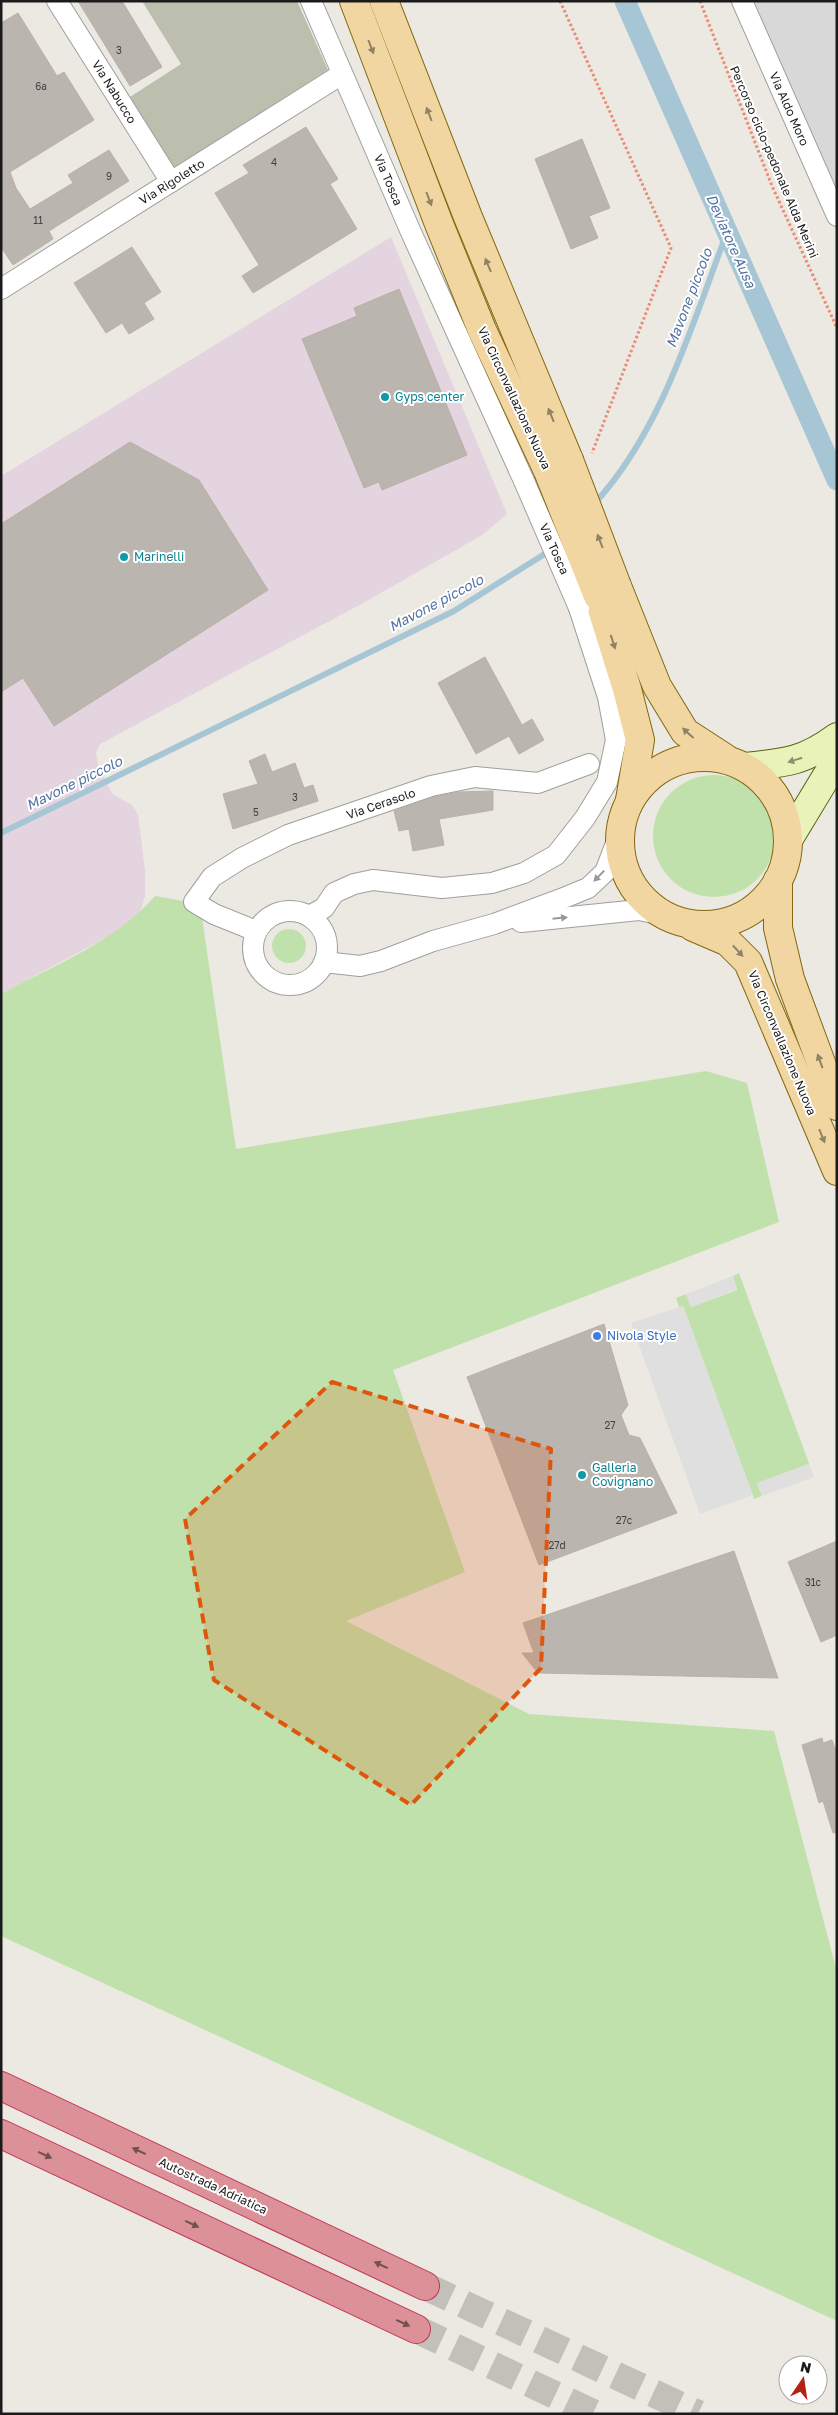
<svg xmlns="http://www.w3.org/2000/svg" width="838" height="2415" font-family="'Golos Text',sans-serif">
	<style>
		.residential { fill: #d9d8d8 }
		.industrial { fill: #e4d4df }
		.construction { fill: #bdbfae }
		.grass { fill: #c1e1ac }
		.parking { fill: #dfdfdf }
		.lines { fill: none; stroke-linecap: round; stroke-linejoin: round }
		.stream { stroke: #a6c6d5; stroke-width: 6 }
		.canal { stroke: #a6c6d5; stroke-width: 21 }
		.building { fill: #bbb5af; stroke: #bbb1a6 }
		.highway-tunnel { stroke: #c1c0b9; stroke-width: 28; stroke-dasharray: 28 14; stroke-linecap: butt }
		.street-casing { stroke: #9f9f9f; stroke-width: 22 }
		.secondary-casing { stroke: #53640f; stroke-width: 30 }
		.primary-casing { stroke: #83680f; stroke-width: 30 }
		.highway-casing { stroke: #c33558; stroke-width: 30 }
		.path { stroke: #ea8b74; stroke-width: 3; stroke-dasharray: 2.5 2.5; stroke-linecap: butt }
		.street { stroke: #fff; stroke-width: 20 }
		.secondary { stroke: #e9f2b9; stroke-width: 28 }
		.primary { stroke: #f1d6a1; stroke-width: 28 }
		.highway { stroke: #dc9097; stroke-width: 28 }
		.street-bridge-casing { stroke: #9f9f9f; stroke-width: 22; stroke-linecap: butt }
		.primary-bridge-casing { stroke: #83680f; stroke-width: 30; stroke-linecap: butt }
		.street-bridge { stroke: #fff; stroke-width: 20 }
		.primary-bridge { stroke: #f1d6a1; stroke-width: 28 }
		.oneway { fill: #918265 }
		.oneway2 { fill: #8c9172 }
		.oneway3 { fill: #989898 }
		.oneway4 { fill: #725053 }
		.marked { fill: #de560d; fill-opacity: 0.2; stroke: #de560d; stroke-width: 4; stroke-dasharray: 10 6; stroke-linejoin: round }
		.culture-dot { fill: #0f9aa8; stroke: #fff; stroke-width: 2 }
		.shop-dot { fill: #3f7fe0; stroke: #fff; stroke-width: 2 }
		.labels { text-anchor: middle; stroke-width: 4; stroke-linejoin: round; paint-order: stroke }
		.number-label { font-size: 10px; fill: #434240 }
		.street-label { font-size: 12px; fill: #1b1b1b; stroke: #fff }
		.culture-label { font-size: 12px; fill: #0d838f; stroke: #fff; text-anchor: start }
		.shop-label { font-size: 12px; fill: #366cbe; stroke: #fff; text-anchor: start }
		.water-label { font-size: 14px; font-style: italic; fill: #5272a0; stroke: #fff }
	</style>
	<rect width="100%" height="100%" fill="#ebe9e1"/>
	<!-- residential -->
	<polygon class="residential" points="754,1 837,1 837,189 778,59"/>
	<!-- industrial -->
	<polygon class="industrial" points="391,237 507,514 482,535 363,603 100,744 96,753 98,765 112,794 132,805 138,815 145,871 145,896 140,913 118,931 1,994 1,476"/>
	<!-- construction -->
	<polygon class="construction" points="142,1 297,1 328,70 173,168 130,97 181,64"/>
	<!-- grass -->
	<g class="grass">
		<circle cx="714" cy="836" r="61"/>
		<path d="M 155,896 L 200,904 L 236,1149 L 706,1071 L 747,1083 L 779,1222 L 393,1370 L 465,1572 L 346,1621 L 529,1714 L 774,1731 L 837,1972 L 837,2321 L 1,1936 L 1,994 C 54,965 115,942 155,896 Z"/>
		<circle cx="289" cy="946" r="17"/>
		<polygon points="739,1273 814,1477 809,1464 757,1483 762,1496 754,1499 683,1306 679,1307 676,1298 686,1294 691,1307 737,1290 733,1276"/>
	</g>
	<!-- parking -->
	<g class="parking">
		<polygon points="733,1276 737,1289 691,1307 686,1294"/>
		<polygon points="683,1306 753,1495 700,1514 631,1323"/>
		<polygon points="809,1464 814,1477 762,1496 757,1483"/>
	</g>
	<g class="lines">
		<!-- stream -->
		<g class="stream">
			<path d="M 594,504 C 661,432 692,325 726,235"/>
			<polyline points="1,833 454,611 551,550"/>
		</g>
		<!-- canal -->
		<polyline class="canal" points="625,1 837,480"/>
	</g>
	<!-- building -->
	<g class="building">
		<polygon points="78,1 122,1 162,67 130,86"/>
		<polygon points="18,13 57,76 64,72 94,120 10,172 16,188 30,209 73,183 68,175 109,150 129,181 49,231 53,239 13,265 1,247 1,23"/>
		<polygon points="306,127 338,179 330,184 357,229 253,293 242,276 259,265 215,193 249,173 243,165"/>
		<polygon points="582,139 610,208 589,216 598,238 571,249 535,159"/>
		<polygon points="132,247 161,292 144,303 154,319 129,334 122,323 106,333 74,283"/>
		<polygon points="399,289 467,455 382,490 379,482 364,488 302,339 357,316 354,308"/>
		<polygon points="130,442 199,480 268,590 54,726 23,678 1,692 1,524"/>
		<polygon points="485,657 522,725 532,719 544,740 519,754 509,736 476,754 438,683"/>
		<polygon points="265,754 272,772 295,763 304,788 313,785 318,801 233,829 223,794 258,784 249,761"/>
		<polygon points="493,791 493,810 439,819 444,845 413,851 409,829 399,831 394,811 434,797 459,792"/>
		<polygon points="604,1324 628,1405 621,1415 629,1435 640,1438 677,1513 539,1565 467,1377"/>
		<polygon points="837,1541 837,1635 821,1642 788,1562"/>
		<polygon points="734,1551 778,1678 538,1673 522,1653 534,1653 523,1623"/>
		<polygon points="822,1738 823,1743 832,1740 837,1754 837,1832 833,1833 823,1801 819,1803 802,1745"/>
	</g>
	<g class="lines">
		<!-- highway-tunnel -->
		<g class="highway-tunnel">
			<polyline points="425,2286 698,2414"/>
			<polyline points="416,2329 595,2414"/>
		</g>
		<defs>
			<g id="street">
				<polyline points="57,1 171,182"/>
				<polyline points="311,1 410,230 524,481"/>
				<polyline points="742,1 837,216"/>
				<polyline points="1,289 342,74"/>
				<circle cx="290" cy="948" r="37"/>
				<polyline points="309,916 324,908 334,893 354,884 373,880 442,888 492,883 524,873 556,855 585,818 607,782 616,740 608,697 579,608"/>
				<polyline points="521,922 639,910 664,915"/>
				<polyline points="256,931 214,914 194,902 212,877 242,858 288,835 431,786 475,777 538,783 589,764"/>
				<polyline points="324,962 360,966 381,961 433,941 494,924 566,897 588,888 605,872 620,833"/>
			</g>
			<g id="secondary">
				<path d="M 744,767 C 785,763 803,762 837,737"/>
				<polyline points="788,840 837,759"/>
			</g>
			<g id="primary">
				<polyline points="354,1 439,224 482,330 548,471"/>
				<polyline points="384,1 468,217 569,460"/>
				<polyline points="617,586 657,686 685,732 725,758"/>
				<polyline points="598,596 627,689 640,740 630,800"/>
				<circle cx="704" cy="841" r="84"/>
				<polyline points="778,880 778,928 790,979 837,1106"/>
				<polyline points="693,927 728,942 748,962 837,1171"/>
			</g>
			<g id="highway">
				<polyline points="1,2086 425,2286"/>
				<polyline points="1,2134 416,2329"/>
			</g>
		</defs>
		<!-- street casing -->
		<use href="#street" class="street-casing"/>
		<!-- secondary casing -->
		<use href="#secondary" class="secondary-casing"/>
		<!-- primary casing -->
		<use href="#primary" class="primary-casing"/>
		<!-- highway casing -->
		<use href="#highway" class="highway-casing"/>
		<!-- path -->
		<g class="path">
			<polyline points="560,1 671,248 592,453"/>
			<polyline points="700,1 772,186 837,328"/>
		</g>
		<!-- street -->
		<use href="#street" class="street"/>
		<!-- secondary -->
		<use href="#secondary" class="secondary"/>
		<!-- primary -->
		<use href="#primary" class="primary"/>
		<!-- highway -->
		<use href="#highway" class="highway"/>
		<defs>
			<polyline id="street-bridge" points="524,481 579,608"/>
			<g id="primary-bridge">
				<polyline points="569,460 617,586"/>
				<polyline points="548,471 598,596"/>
			</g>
		</defs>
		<!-- street-bridge casing -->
		<use href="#street-bridge" class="street-bridge-casing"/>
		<!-- primary-bridge casing -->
		<use href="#primary-bridge" class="primary-bridge-casing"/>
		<!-- street-bridge -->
		<use href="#street-bridge" class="street-bridge"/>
		<!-- primary-bridge -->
		<use href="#primary-bridge" class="primary-bridge"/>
	</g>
	<!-- one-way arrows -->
	<defs><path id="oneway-solid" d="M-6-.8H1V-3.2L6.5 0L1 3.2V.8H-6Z" transform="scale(1.25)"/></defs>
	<g class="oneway">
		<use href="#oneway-solid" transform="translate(371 47) rotate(69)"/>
		<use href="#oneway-solid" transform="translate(429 114) rotate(-111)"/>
		<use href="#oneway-solid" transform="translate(429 199) rotate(69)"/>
		<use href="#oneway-solid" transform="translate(488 265) rotate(-113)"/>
		<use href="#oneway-solid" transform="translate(551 415) rotate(-112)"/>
		<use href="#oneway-solid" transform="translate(600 541) rotate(-111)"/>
		<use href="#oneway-solid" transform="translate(613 642) rotate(72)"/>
		<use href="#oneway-solid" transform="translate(688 733) rotate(-138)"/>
		<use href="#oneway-solid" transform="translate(738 951) rotate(47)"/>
		<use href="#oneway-solid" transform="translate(820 1061) rotate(-110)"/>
		<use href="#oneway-solid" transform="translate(822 1136) rotate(68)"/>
	</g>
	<use class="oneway2" href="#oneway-solid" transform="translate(795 760) rotate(162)"/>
	<g class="oneway3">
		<use href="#oneway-solid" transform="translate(599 876) rotate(134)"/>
		<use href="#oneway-solid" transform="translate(560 918) rotate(-6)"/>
	</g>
	<g class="oneway4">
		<use href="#oneway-solid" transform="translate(139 2151) rotate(-155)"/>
		<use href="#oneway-solid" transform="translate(45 2155) rotate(25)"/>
		<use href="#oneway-solid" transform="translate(192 2224) rotate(25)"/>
		<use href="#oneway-solid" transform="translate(381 2265) rotate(-155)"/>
		<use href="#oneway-solid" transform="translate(403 2323) rotate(25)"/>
	</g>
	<!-- marked area -->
	<path class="marked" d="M 332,1382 L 551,1449 L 541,1668 L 411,1805 L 214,1680 L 185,1519 Z"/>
	<!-- markers -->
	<g class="culture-dot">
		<circle cx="385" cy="397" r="5"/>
		<circle cx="124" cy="557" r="5"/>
		<circle cx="582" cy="1475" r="5"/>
	</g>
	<circle class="shop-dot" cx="597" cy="1336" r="5"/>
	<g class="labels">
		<!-- number labels -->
		<g class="number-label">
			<text x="119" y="54">3</text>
			<text x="41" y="90">6a</text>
			<text x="274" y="166">4</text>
			<text x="109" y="180">9</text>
			<text x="38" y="224">11</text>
			<text x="295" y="801">3</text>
			<text x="256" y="816">5</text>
			<text x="610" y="1429">27</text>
			<text x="624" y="1524">27c</text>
			<text x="557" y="1549">27d</text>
			<text x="813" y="1586">31c</text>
		</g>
		<!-- street labels -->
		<g class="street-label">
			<text transform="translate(114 92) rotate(58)" y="4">Via Nabucco</text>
			<text transform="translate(789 109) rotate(66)" y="4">Via Aldo Moro</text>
			<text transform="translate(774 162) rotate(67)" y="4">Percorso ciclo-pedonale Alda Merini</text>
			<text transform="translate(388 180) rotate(67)" y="4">Via Tosca</text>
			<text transform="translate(172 182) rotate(-32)" y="4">Via Rigoletto</text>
			<text transform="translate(514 398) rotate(65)" y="4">Via Circonvallazione Nuova</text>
			<text transform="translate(554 549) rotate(66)" y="4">Via Tosca</text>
			<text transform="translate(381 804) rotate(-19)" y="4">Via Cerasolo</text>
			<text transform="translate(782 1043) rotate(67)" y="4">Via Circonvallazione Nuova</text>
			<text transform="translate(213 2186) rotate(25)" y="4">Autostrada Adriatica</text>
		</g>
		<!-- culture labels -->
		<g class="culture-label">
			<text x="395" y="401">Gyps center</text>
			<text x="134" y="561">Marinelli</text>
			<text x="592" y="1472">Galleria<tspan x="592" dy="14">Covignano</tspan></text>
		</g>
		<!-- shop labels -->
		<g class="shop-label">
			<text x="607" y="1340">Nivola Style</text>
		</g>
		<!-- water labels -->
		<g class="water-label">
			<text transform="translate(731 241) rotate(66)" y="5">Deviatore Ausa</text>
			<text transform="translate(689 298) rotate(-69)" y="5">Mavone piccolo</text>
			<text transform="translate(436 603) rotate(-28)" y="5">Mavone piccolo</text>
			<text transform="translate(74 783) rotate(-26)" y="5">Mavone piccolo</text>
		</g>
	</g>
	<!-- border -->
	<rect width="838" height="2415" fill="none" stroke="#1b1b1b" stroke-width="5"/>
	<!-- north arrow -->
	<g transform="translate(803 2380) rotate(13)"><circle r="24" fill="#ffffff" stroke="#a4a4a4"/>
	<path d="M0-4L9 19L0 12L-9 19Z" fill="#b22314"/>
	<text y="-8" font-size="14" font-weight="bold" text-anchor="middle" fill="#1b1b1b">N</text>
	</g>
</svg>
